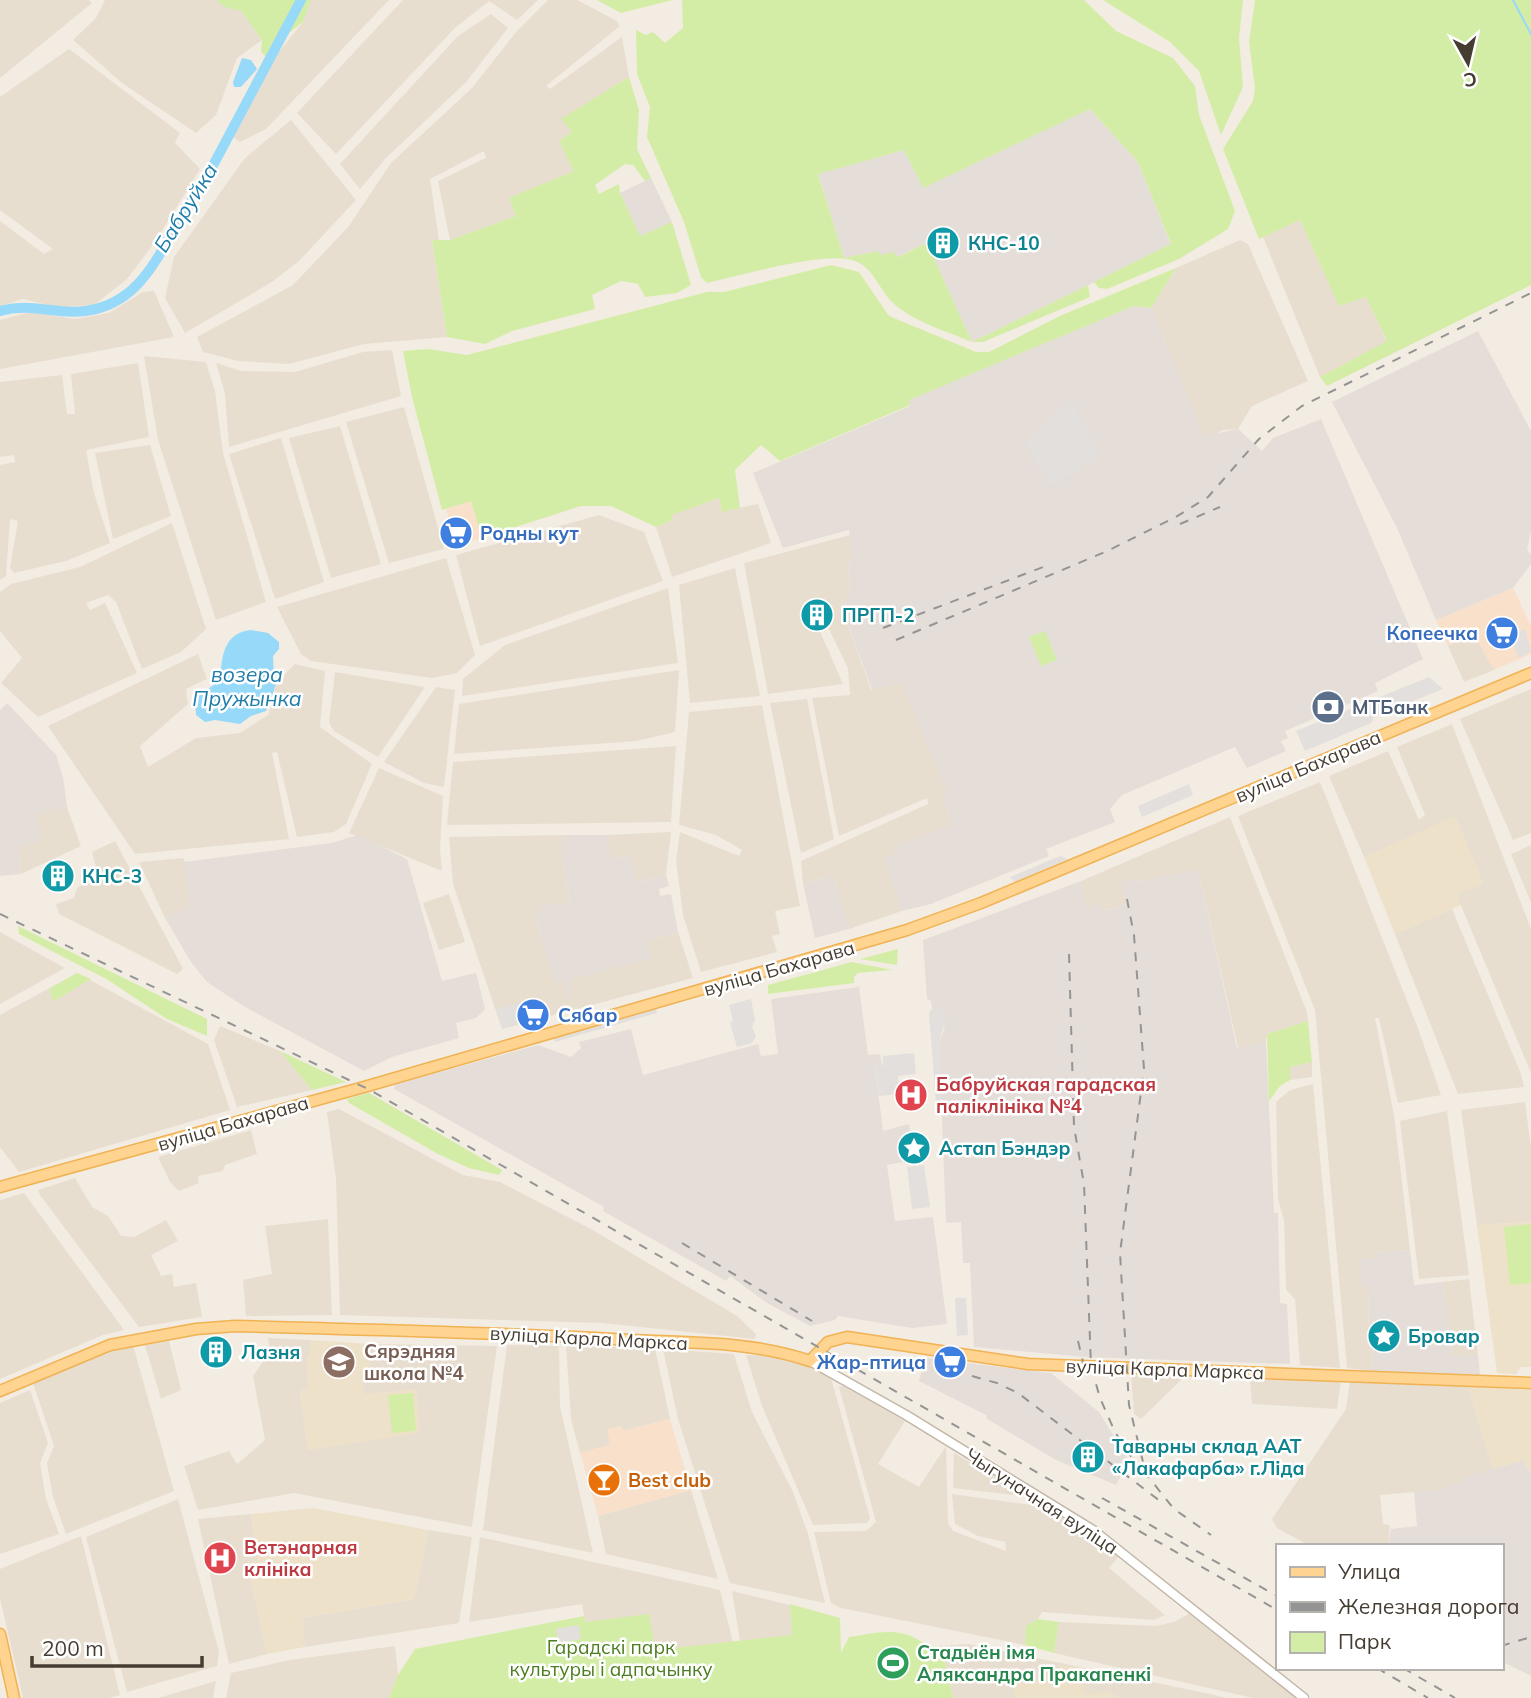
<svg xmlns="http://www.w3.org/2000/svg" width="1531" height="1698" font-family="Mulish,sans-serif">
	<style>
		.residential { fill: #e8ded0 }
		.commercial { fill: #f8e0ca }
		.industrial { fill: #e5ded8 }
		.education { fill: #eee1ca }
		.green { fill: #d4eda6 }
		.parking { fill: #e3dfdc }
		.water { fill: #97d9f8 }
		.lines { fill: none; stroke-linecap: round; stroke-linejoin: round }
		.stream { stroke: #97d9f8; stroke-width: 2 }
		.river { stroke: #97d9f8; stroke-width: 10 }
		.minor-casing { stroke: #c2b6a7; stroke-width: 11 }
		.major-casing { stroke: #f0b253; stroke-width: 13 }
		.minor { stroke: #fff; stroke-width: 8 }
		.major { stroke: #ffd490; stroke-width: 10 }
		.rail { stroke: #949494; stroke-width: 2; stroke-dasharray: 9 9; stroke-linecap: butt }
		.labels { text-anchor: middle; stroke-width: 5; stroke-linejoin: round; paint-order: stroke }
		.culture-label { font-size: 19px; font-weight: bold; fill: #0d838f; stroke: #fff; text-anchor: start }
		.shop-label { font-size: 19px; font-weight: bold; fill: #366cbe; stroke: #fff; text-anchor: start }
		.service-label { font-size: 19px; font-weight: bold; fill: #4e5e75; stroke: #fff; text-anchor: start }
		.street-label { font-size: 19px; fill: #453c32; stroke: #fff }
		.health-label { font-size: 19px; font-weight: bold; fill: #be3a42; stroke: #fff; text-anchor: start }
		.education-label { font-size: 19px; font-weight: bold; fill: #785e54; stroke: #fff; text-anchor: start }
		.food-label { font-size: 19px; font-weight: bold; fill: #c56008; stroke: #fff; text-anchor: start }
		.park-label { font-size: 19px; fill: #4c7d20; stroke: #fff }
		.leisure-label { font-size: 19px; font-weight: bold; fill: #27864d; stroke: #fff; text-anchor: start }
		.water-label { font-size: 21px; font-style: italic; fill: #1f7dab; stroke: #fff }
	</style>
	<rect width="100%" height="100%" fill="#f3ece2"/>
	<!-- residential -->
	<g class="residential">
		<polygon points="0,0 89,0 92,3 0,78"/>
		<polygon points="105,0 216,0 241,11 262,40 237,58 216,115 196,133 122,83 73,40 96,18"/>
		<polygon points="309,0 389,0 266,129 240,142 233,137 274,58 303,22"/>
		<polygon points="403,0 538,0 517,20 489,1 455,28 336,154 297,113"/>
		<polygon points="548,0 577,0 617,21 620,26 546,86 550,89 622,37 629,77 562,119 572,132 559,141 575,171 510,198 516,216 450,240 438,181 486,158 484,151 430,179 439,240 432,241 447,337 364,344 289,364 238,361 203,352 197,337 293,285 349,226 391,163 472,88 516,32"/>
		<polygon points="491,14 508,28 466,82 385,159 360,189 340,164 458,36"/>
		<polygon points="69,49 180,133 175,143 200,169 155,242 127,279 94,305 56,307 23,299 0,306 0,221 44,254 53,249 0,210 0,97"/>
		<polygon points="291,120 356,200 299,261 272,282 185,333 165,298 174,257 245,158"/>
		<polygon points="1300,220 1339,305 1366,297 1387,342 1320,377 1263,237"/>
		<polygon points="1240,240 1248,244 1308,381 1252,406 1238,429 1223,430 1209,437 1204,436 1151,308 1176,268"/>
		<polygon points="154,291 174,337 0,369 0,320 31,312 75,319 109,313 143,292"/>
		<polygon points="392,350 401,396 229,447 225,394 216,363 241,371 295,372 363,352"/>
		<polygon points="144,356 206,362 215,391 223,453 266,602 216,620 158,440"/>
		<polygon points="138,363 149,437 86,450 94,493 110,543 66,561 14,573 10,568 18,521 10,519 6,576 0,580 0,465 15,462 14,455 0,457 0,382 62,375 67,414 75,414 71,374"/>
		<polygon points="404,407 444,549 389,563 346,422"/>
		<polygon points="340,426 381,564 331,578 289,438"/>
		<polygon points="281,438 324,582 275,599 229,454"/>
		<polygon points="150,445 171,516 113,539 95,453"/>
		<polygon points="719,498 722,511 758,504 771,543 672,577 656,527 672,520 671,515"/>
		<polygon points="599,515 644,532 663,581 480,646 456,555"/>
		<polygon points="172,523 206,629 181,652 142,669 116,602 108,595 86,603 90,610 105,603 137,673 38,717 1,683 22,658 0,631 0,592 11,584 80,567"/>
		<polygon points="850,535 853,552 852,560 848,563 850,586 843,611 871,690 902,682 948,793 942,795 952,824 895,847 897,853 884,858 902,911 849,929 833,875 803,884 801,861 928,804 927,798 839,836 812,698 850,695 848,668 825,621 816,622 843,684 768,694 744,563"/>
		<polygon points="446,558 475,655 457,673 432,678 311,661 301,654 277,607"/>
		<polygon points="735,568 760,696 690,703 679,585"/>
		<polygon points="668,588 678,663 462,696 463,679 505,645"/>
		<polygon points="1473,633 1494,670 1464,682 1448,646"/>
		<polygon points="198,654 207,679 186,689 188,704 140,746 148,767 196,738 240,733 268,715 275,695 274,685 295,664 325,671 320,727 372,764 346,824 334,832 297,837 277,752 272,753 289,839 135,854 48,726"/>
		<polygon points="679,670 675,732 637,741 454,754 459,704"/>
		<polygon points="335,672 425,687 378,757 334,731 329,723"/>
		<polygon points="436,687 455,690 444,787 424,783 384,762"/>
		<polygon points="1531,689 1531,833 1513,840 1460,719"/>
		<polygon points="807,699 834,839 801,853 770,703"/>
		<polygon points="762,705 800,906 775,911 780,934 772,936 777,952 701,972 683,915 676,860 680,832 739,856 742,850 716,835 679,825 689,712"/>
		<polygon points="1452,724 1531,929 1531,1073 1457,896 1395,844 1364,857 1329,776 1388,751 1419,820 1425,815 1397,747"/>
		<polygon points="676,746 671,822 447,825 453,762"/>
		<polygon points="379,768 443,796 440,849 442,871 349,833"/>
		<polygon points="1320,782 1419,1031 1441,1095 1398,1103 1379,1018 1375,1018 1394,1115 1410,1250 1376,1253 1376,1258 1359,1260 1369,1286 1368,1350 1372,1350 1373,1371 1347,1368 1315,1010 1238,816"/>
		<polygon points="67,807 81,846 21,874 18,847 41,840 35,813"/>
		<polygon points="1230,817 1307,1012 1308,1021 1267,1034 1266,1042 1238,1048 1198,870 1136,882 1122,881 1126,905 1101,911 1086,908 1081,881"/>
		<polygon points="671,832 666,875 636,882 630,855 611,859 606,835"/>
		<polygon points="563,835 561,850 570,904 545,905 535,916 555,983 563,981 569,984 573,979 651,958 646,941 678,932 693,978 502,1029 453,884 449,837"/>
		<polygon points="115,841 183,969 177,974 59,914 56,904 74,898 77,888 98,875 92,852"/>
		<polygon points="1531,845 1531,903 1511,854"/>
		<polygon points="184,858 191,907 165,918 139,862"/>
		<polygon points="449,894 465,942 439,950 423,903"/>
		<polygon points="1452,909 1521,1074 1524,1087 1458,1094 1395,934"/>
		<polygon points="0,932 65,968 0,1004"/>
		<polygon points="77,973 208,1044 230,1110 19,1172 0,1147 0,1015"/>
		<polygon points="220,1026 280,1051 312,1090 237,1107 214,1040"/>
		<polygon points="1312,1062 1312,1077 1290,1080 1290,1067"/>
		<polygon points="1313,1084 1340,1368 1300,1365 1295,1299 1286,1290 1284,1221 1278,1199 1276,1102 1290,1090"/>
		<polygon points="1525,1102 1531,1147 1531,1222 1477,1225 1461,1110"/>
		<polygon points="339,1109 463,1175 500,1182 591,1229 737,1316 756,1334 755,1339 602,1323 340,1315 336,1179 327,1112"/>
		<polygon points="1447,1111 1469,1275 1419,1279 1400,1121"/>
		<polygon points="251,1130 257,1154 225,1165 223,1171 198,1176 199,1183 179,1191 170,1182 158,1157"/>
		<polygon points="75,1178 92,1207 108,1216 121,1236 134,1237 166,1220 178,1241 151,1255 161,1276 172,1274 174,1287 196,1283 202,1317 139,1327 40,1195 38,1190"/>
		<polygon points="24,1193 124,1330 103,1335 0,1379 0,1200"/>
		<polygon points="328,1219 332,1315 246,1316 243,1280 272,1274 265,1226"/>
		<polygon points="1469,1279 1478,1355 1452,1358 1443,1282"/>
		<polygon points="268,1338 310,1340 310,1356 307,1356 308,1389 300,1391 308,1450 318,1447 364,1395 362,1382 369,1375 370,1344 497,1346 472,1527 294,1493 198,1510 184,1466 229,1451 237,1464 265,1440 253,1376 270,1352"/>
		<polygon points="169,1341 181,1390 161,1399 145,1345"/>
		<polygon points="133,1345 174,1491 66,1534 53,1497 47,1463 54,1446 33,1383 107,1352"/>
		<polygon points="507,1345 559,1346 560,1406 593,1553 483,1530"/>
		<polygon points="566,1346 655,1348 670,1419 622,1431 608,1429 610,1445 580,1453 571,1419"/>
		<polygon points="663,1349 734,1354 752,1412 793,1492 808,1534 825,1603 730,1583 678,1419"/>
		<polygon points="746,1355 772,1355 796,1361 831,1378 870,1518 867,1523 813,1525 762,1406"/>
		<polygon points="1131,1375 1184,1377 1141,1419 1134,1414"/>
		<polygon points="1250,1379 1341,1381 1337,1409 1252,1404"/>
		<polygon points="1350,1381 1468,1386 1493,1469 1462,1478 1460,1483 1439,1490 1380,1495 1383,1524 1390,1525 1388,1546 1310,1546 1277,1528 1272,1519 1346,1409"/>
		<polygon points="843,1386 905,1421 878,1464 919,1487 946,1446 948,1523 953,1531 1006,1551 1005,1542 978,1536 955,1524 952,1494 1046,1507 1119,1556 1109,1568 1165,1615 1154,1620 1042,1612 1038,1619 1026,1626 1025,1645 841,1608 831,1603 814,1532 866,1531 876,1522 839,1387"/>
		<polygon points="30,1390 48,1443 40,1463 46,1499 59,1534 0,1554 0,1403"/>
		<polygon points="954,1453 1017,1489 1013,1495 953,1488"/>
		<polygon points="691,1490 718,1579 606,1554 598,1516"/>
		<polygon points="178,1499 219,1652 217,1666 127,1692 86,1537"/>
		<polygon points="251,1514 258,1561 247,1563 267,1654 229,1664 198,1519"/>
		<polygon points="428,1530 472,1537 459,1623 305,1647 302,1618 414,1599"/>
		<polygon points="81,1536 120,1695 109,1698 23,1698 0,1598 0,1569"/>
		<polygon points="480,1537 720,1590 733,1642 655,1651 585,1622 582,1604 469,1622"/>
		<polygon points="732,1591 790,1605 793,1635 740,1641"/>
		<polygon points="1192,1612 1298,1698 1253,1698 1054,1653 1059,1622 1156,1626 1174,1622"/>
		<polygon points="969,1644 1210,1694 1227,1698 953,1698 941,1646"/>
		<polygon points="395,1646 398,1675 390,1698 226,1698 231,1673 290,1660"/>
		<polygon points="216,1681 213,1698 158,1698"/>
	</g>
	<!-- commercial -->
	<g class="commercial">
		<polygon points="471,501 482,538 458,546 446,509"/>
		<polygon points="1513,588 1531,626 1531,654 1494,670 1473,633 1448,646 1436,620"/>
		<polygon points="670,1419 691,1490 598,1516 580,1453 610,1445 607,1429 622,1426 623,1431"/>
	</g>
	<!-- industrial -->
	<g class="industrial">
		<polygon points="1090,109 1138,162 1171,245 972,342 927,243 897,257 880,255 878,251 844,258 818,173 905,150 923,187"/>
		<polygon points="651,178 672,222 640,237 620,193"/>
		<polygon points="1134,306 1151,308 1204,436 1238,429 1262,451 1273,438 1321,419 1423,659 1375,683 1378,691 1285,731 1288,738 1281,741 1286,751 1247,768 1235,747 1122,795 1110,809 1115,822 1046,849 1049,856 931,904 902,911 884,858 897,853 894,847 952,824 942,795 947,792 902,683 872,690 843,611 850,586 848,563 852,560 849,530 783,548 753,473 910,406 908,400"/>
		<polygon points="1478,331 1531,431 1531,531 1527,550 1531,554 1531,564 1513,588 1436,620 1397,528 1332,402"/>
		<polygon points="7,703 56,755 63,777 67,807 35,813 41,840 18,847 21,874 0,876 0,710"/>
		<polygon points="358,835 407,859 442,981 476,973 485,1009 476,1018 456,1023 459,1038 392,1057 364,1071 245,1007 207,982 191,962 165,918 190,907 184,862 331,843"/>
		<polygon points="563,835 606,835 611,859 630,855 637,882 666,875 669,886 659,889 660,896 671,894 678,932 646,941 652,958 573,979 569,984 573,998 567,1000 563,981 555,983 535,916 545,905 570,903 561,850"/>
		<polygon points="1198,870 1237,1048 1266,1042 1274,1213 1278,1213 1280,1303 1287,1304 1290,1364 1085,1357 974,1347 970,1263 963,1263 961,1222 946,1223 939,1042 945,1027 943,1009 932,1009 931,1001 927,999 923,940 1081,881 1086,907 1100,904 1102,911 1126,905 1121,881 1135,879 1136,882"/>
		<polygon points="833,875 849,929 815,938 803,884"/>
		<polygon points="859,987 868,1055 880,1054 882,1065 875,1067 883,1131 909,1124 915,1160 887,1165 895,1221 933,1217 947,1324 912,1328 838,1316 835,1320 810,1326 767,1303 730,1276 726,1281 603,1211 604,1207 394,1089 396,1084 538,1045 571,1057 581,1048 579,1042 631,1029 643,1075 758,1044 761,1056 778,1054 771,999"/>
		<polygon points="1410,1250 1414,1285 1443,1282 1452,1357 1478,1355 1480,1375 1373,1371 1372,1350 1368,1350 1369,1286 1362,1287 1359,1260 1375,1258 1376,1253"/>
		<polygon points="925,1358 1051,1373 1099,1412 1129,1461 1116,1485 1056,1460 987,1419 986,1415 919,1381"/>
		<polygon points="1524,1460 1527,1470 1531,1469 1531,1676 1501,1661 1501,1546 1388,1546 1391,1529 1417,1526 1414,1491 1439,1490 1460,1483 1461,1478"/>
	</g>
	<!-- education -->
	<g class="education">
		<polygon points="1455,816 1484,884 1457,895 1461,905 1395,934 1364,857"/>
		<polygon points="1531,1222 1531,1367 1521,1367 1516,1374 1497,1373 1477,1225"/>
		<polygon points="310,1340 370,1344 369,1375 362,1382 364,1394 416,1389 420,1433 308,1450 300,1391 308,1389 307,1356 310,1355"/>
		<polygon points="1468,1386 1531,1390 1531,1469 1527,1470 1524,1460 1493,1469"/>
		<polygon points="313,1508 428,1530 414,1599 302,1618 305,1647 267,1654 247,1563 258,1561 251,1514"/>
		<polygon points="1059,1665 1080,1668 1085,1695 1106,1691 1122,1698 1015,1698 1012,1685 1060,1675"/>
	</g>
	<!-- green -->
	<g class="green">
		<polygon points="216,0 311,0 303,22 289,33 274,58 265,56 261,51 262,40 241,11 225,7"/>
		<polygon points="597,0 673,0 621,13"/>
		<path d="M 682,0 L 1084,0 L 1116,31 L 1173,58 L 1195,86 L 1199,115 L 1235,211 L 1228,229 L 1179,259 L 1107,289 L 1099,288 L 1094,282 L 1171,244 L 1138,162 L 1090,109 L 923,188 L 904,150 L 818,174 L 844,258 L 878,251 L 880,255 L 893,252 L 898,257 L 927,243 L 972,342 L 1088,285 L 1090,297 L 983,342 L 972,342 C 946,331 911,321 891,301 C 879,288 872,267 855,261 C 828,250 738,276 707,283 L 701,277 L 684,222 L 647,137 L 650,107 L 637,74 L 636,30 L 646,35 L 653,32 L 665,43 L 683,28 Z"/>
		<polygon points="1103,0 1243,0 1239,38 1243,87 1221,135 1199,71 1170,42"/>
		<polygon points="1255,0 1531,0 1531,285 1327,386 1320,377 1387,341 1366,297 1339,306 1300,220 1259,239 1223,149 1253,101 1255,88 1249,42"/>
		<polygon points="629,77 639,110 637,149 651,178 645,181 633,165 625,164 595,185 599,194 619,184 620,193 640,236 672,222 691,285 677,293 645,297 638,284 621,281 592,295 595,309 512,331 485,344 447,337 432,240 450,240 516,216 509,198 574,171 559,141 572,132 561,119"/>
		<polygon points="831,265 859,272 889,316 976,352 989,352 1062,315 1176,268 1151,308 1134,306 909,400 910,405 780,461 761,445 735,470 740,508 722,512 719,498 672,515 672,520 656,527 611,506 581,506 482,538 471,501 442,510 412,397 403,351 428,349 467,355 707,292 724,292"/>
		<polygon points="1045,631 1057,660 1041,666 1029,637"/>
		<polygon points="18,926 207,1019 207,1036 167,1019 108,980 19,934"/>
		<polygon points="898,949 897,965 860,959"/>
		<polygon points="852,962 892,970 858,973 854,977 854,983 768,994 768,985"/>
		<polygon points="77,973 91,979 54,1001 49,989"/>
		<polygon points="1308,1021 1312,1062 1290,1067 1290,1080 1280,1086 1269,1101 1267,1034"/>
		<polygon points="280,1051 346,1082 312,1090"/>
		<polygon points="369,1093 502,1170 499,1175 469,1168 438,1154 349,1103 347,1099"/>
		<polygon points="1531,1224 1531,1283 1510,1285 1504,1227"/>
		<polygon points="413,1393 416,1431 392,1433 388,1395"/>
		<path d="M 790,1604 L 840,1618 L 841,1653 L 849,1637 C 868,1634 886,1629 905,1634 C 919,1638 925,1647 941,1646 L 953,1698 L 389,1698 L 398,1675 L 415,1649 L 584,1616 L 585,1622 L 649,1614 L 655,1650 L 792,1635 Z"/>
		<polygon points="1038,1619 1059,1622 1054,1653 1025,1645 1026,1626"/>
	</g>
	<!-- parking -->
	<g class="parking">
		<polygon points="1071,401 1102,456 1051,486 1025,443"/>
		<polygon points="1525,629 1531,652 1519,658 1509,636"/>
		<polygon points="1429,677 1443,689 1374,717 1371,723 1305,751 1296,731"/>
		<polygon points="1189,784 1193,795 1142,817 1138,806"/>
		<polygon points="1060,856 1068,859 1014,882 1010,877"/>
		<polygon points="751,999 755,1020 752,1027 756,1036 752,1043 737,1047 730,1023 733,1021 729,1005"/>
		<polygon points="518,1003 524,1017 521,1023 502,1029 496,1010"/>
		<polygon points="656,1009 657,1013 555,1042 554,1038"/>
		<polygon points="932,1009 943,1009 946,1027 943,1028 939,1042 943,1102 939,1103 936,1103 929,1013"/>
		<polygon points="914,1053 916,1074 898,1076 900,1094 879,1096 875,1066 883,1065 883,1056"/>
		<polygon points="924,1165 930,1207 912,1209 907,1167"/>
		<polygon points="955,1298 966,1298 968,1335 957,1336"/>
		<polygon points="579,1625 581,1639 558,1643 556,1629"/>
	</g>
	<!-- water -->
	<g class="water">
		<polygon points="242,58 251,60 257,69 241,87 234,87 233,82"/>
		<path d="M 251,630 L 268,633 L 279,642 L 279,649 L 273,656 L 274,677 L 278,679 C 274,686 273,699 266,711 L 251,716 L 240,724 L 215,720 L 205,722 L 196,715 L 195,699 L 220,680 C 222,657 223,633 251,630 Z"/>
	</g>
	<g class="lines">
		<!-- stream -->
		<polyline class="stream" points="1513,0 1531,34"/>
		<!-- river -->
		<path class="river" d="M 0,311 C 31,302 55,315 85,311 C 152,303 164,232 201,188 L 301,0"/>
		<defs>
			<polyline id="minor" points="810,1361 906,1415 1093,1530 1304,1698"/>
			<g id="major">
				<polyline points="0,1187 364,1087 907,930 981,903 1531,673"/>
				<path d="M 0,1391 L 110,1345 L 196,1329 L 235,1326 C 367,1330 498,1332 630,1340 C 690,1343 752,1341 810,1361 L 828,1342 L 847,1337 L 1028,1364 L 1531,1383"/>
				<polyline points="0,1634 14,1698"/>
			</g>
		</defs>
		<!-- minor casing -->
		<use href="#minor" class="minor-casing"/>
		<!-- major casing -->
		<use href="#major" class="major-casing"/>
		<!-- minor -->
		<use href="#minor" class="minor"/>
		<!-- major -->
		<use href="#major" class="major"/>
		<!-- rail -->
		<g class="rail">
			<polyline points="1180,524 1220,507"/>
			<polyline points="883,628 1051,564"/>
			<polyline points="896,640 1105,552 1176,517 1208,497 1259,439 1302,406 1531,293"/>
			<polyline points="1127,899 1134,935 1144,1069 1120,1253 1129,1405 1146,1474 1174,1509 1211,1535"/>
			<polyline points="0,914 370,1090 1277,1610"/>
			<polyline points="1069,954 1074,1127 1084,1184 1091,1366 1100,1398 1115,1432 1138,1467"/>
			<polyline points="682,1243 812,1321"/>
			<polyline points="1078,1341 1084,1366"/>
			<polyline points="972,1376 997,1383 1018,1393 1160,1501"/>
			<polyline points="1102,1498 1277,1596"/>
			<polyline points="1501,1646 1531,1637"/>
			<polyline points="1377,1668 1428,1698"/>
			<polyline points="1403,1668 1455,1698"/>
		</g>
	</g>
	<!-- icons -->
	<defs>
		<symbol id="building-disc" viewBox="-11 -11 22 22"><circle r="9.5" fill="#0f9aa8" stroke="#fff"/><path d="M-4-6H4V6H1V3H-1V6H-4ZM-2.5-4.3h1.7v1.8h-1.7ZM.8-4.3h1.7v1.8H.8ZM-2.5-1h1.7V.8h-1.7ZM.8-1h1.7V.8H.8Z" fill="#fff"/></symbol>
		<symbol id="supermarket-disc" viewBox="-11 -11 22 22"><circle r="9.5" fill="#3f7fe0" stroke="#fff"/><path d="M-6-5.5h2.5l.6 2H6L4.5 2H-2.5L-4.4-4H-6ZM-1.5 3.2a1.3 1.3 0 1 0 .1 0ZM3 3.2a1.3 1.3 0 1 0 .1 0Z" fill="#fff"/></symbol>
		<symbol id="bank-disc" viewBox="-11 -11 22 22"><circle r="9.5" fill="#5c6f8a" stroke="#fff"/><path d="M-6-4H6V4H-6ZM0-2.3a2.3 2.3 0 1 0 0 4.6a2.3 2.3 0 1 0 0-4.6Z" fill="#fff"/></symbol>
		<symbol id="hospital-disc" viewBox="-11 -11 22 22"><circle r="9.5" fill="#e0444e" stroke="#fff"/><path d="M-5-5h3v3.5h4V-5h3V5h-3V1.5h-4V5h-3Z" fill="#fff"/></symbol>
		<symbol id="sight-disc" viewBox="-11 -11 22 22"><circle r="9.5" fill="#0f9aa8" stroke="#fff"/><path d="M0-6L1.8-2.2L6-1.7L2.9 1.2L3.7 5.4L0 3.3L-3.7 5.4L-2.9 1.2L-6-1.7L-1.8-2.2Z" fill="#fff"/></symbol>
		<symbol id="school-disc" viewBox="-11 -11 22 22"><circle r="9.5" fill="#8d6e63" stroke="#fff"/><path d="M0-5L7-2L0 1L-7-2ZM-4 1L0 2.5L4 1V4Q0 6-4 4Z" fill="#fff"/></symbol>
		<symbol id="bar-disc" viewBox="-11 -11 22 22"><circle r="9.5" fill="#e8710a" stroke="#fff"/><path d="M-6-5H6L.8 .8V4.5H3.5V6h-7V4.5H-.8V.8Z" fill="#fff"/></symbol>
		<symbol id="stadium-disc" viewBox="-11 -11 22 22"><circle r="9.5" fill="#2e9e5b" stroke="#fff"/><path d="M0-5a6.5 5 0 1 0 0 10a6.5 5 0 1 0 0-10ZM-3.5-1.8h7v3.6h-7Z" fill="#fff"/></symbol>
	</defs>
	<g fill-rule="evenodd">
		<use href="#building-disc" x="924" y="224" width="38" height="38"/>
		<use href="#supermarket-disc" x="437" y="514" width="38" height="38"/>
		<use href="#building-disc" x="798" y="596" width="38" height="38"/>
		<use href="#supermarket-disc" x="1483" y="614" width="38" height="38"/>
		<use href="#bank-disc" x="1309" y="688" width="38" height="38"/>
		<use href="#building-disc" x="39" y="857" width="38" height="38"/>
		<use href="#supermarket-disc" x="514" y="996" width="38" height="38"/>
		<use href="#hospital-disc" x="892" y="1076" width="38" height="38"/>
		<use href="#sight-disc" x="895" y="1129" width="38" height="38"/>
		<use href="#sight-disc" x="1365" y="1317" width="38" height="38"/>
		<use href="#building-disc" x="197" y="1333" width="38" height="38"/>
		<use href="#school-disc" x="320" y="1343" width="38" height="38"/>
		<use href="#supermarket-disc" x="931" y="1343" width="38" height="38"/>
		<use href="#building-disc" x="1069" y="1438" width="38" height="38"/>
		<use href="#bar-disc" x="585" y="1461" width="38" height="38"/>
		<use href="#hospital-disc" x="201" y="1539" width="38" height="38"/>
		<use href="#stadium-disc" x="874" y="1644" width="38" height="38"/>
	</g>
	<g class="labels">
		<!-- culture labels -->
		<g class="culture-label">
			<text x="968" y="250">КНС-10</text>
			<text x="842" y="622">ПРГП-2</text>
			<text x="82" y="883">КНС-3</text>
			<text x="939" y="1155">Астап Бэндэр</text>
			<text x="1408" y="1343">Бровар</text>
			<text x="241" y="1359">Лазня</text>
			<text x="1112" y="1453">Таварны склад ААТ<tspan x="1112" dy="22">«Лакафарба» г.Ліда</tspan></text>
		</g>
		<!-- shop labels -->
		<g class="shop-label">
			<text x="480" y="540">Родны кут</text>
			<text x="1478" y="640" text-anchor="end">Копеечка</text>
			<text x="558" y="1022">Сябар</text>
			<text x="926" y="1369" text-anchor="end">Жар-птица</text>
		</g>
		<!-- service labels -->
		<g class="service-label">
			<text x="1352" y="714">МТБанк</text>
		</g>
		<!-- street labels -->
		<g class="street-label">
			<text transform="translate(1308 766) rotate(-23)" y="7">вуліца Бахарава</text>
			<text transform="translate(779 968) rotate(-16)" y="7">вуліца Бахарава</text>
			<text transform="translate(233 1123) rotate(-16)" y="7">вуліца Бахарава</text>
			<text transform="translate(589 1338) rotate(3)" y="7">вуліца Карла Маркса</text>
			<text transform="translate(1165 1369) rotate(2)" y="7">вуліца Карла Маркса</text>
			<text transform="translate(1042 1501) rotate(33)" y="7">Чыгуначная вуліца</text>
		</g>
		<!-- health labels -->
		<g class="health-label">
			<text x="936" y="1091">Бабруйская гарадская<tspan x="936" dy="22">паліклініка №4</tspan></text>
			<text x="244" y="1554">Ветэнарная<tspan x="244" dy="22">клініка</tspan></text>
		</g>
		<!-- education labels -->
		<g class="education-label">
			<text x="364" y="1358">Сярэдняя<tspan x="364" dy="22">школа №4</tspan></text>
		</g>
		<!-- food labels -->
		<g class="food-label">
			<text x="628" y="1487">Best club</text>
		</g>
		<!-- park labels -->
		<g class="park-label">
			<text x="611" y="1654">Гарадскі парк<tspan x="611" dy="22">культуры і адпачынку</tspan></text>
		</g>
		<!-- leisure labels -->
		<g class="leisure-label">
			<text x="917" y="1659">Стадыён імя<tspan x="917" dy="22">Аляксандра Пракапенкі</tspan></text>
		</g>
		<!-- water labels -->
		<g class="water-label">
			<text transform="translate(186 208) rotate(-58)" y="7">Бабруйка</text>
			<text x="247" y="682">возера<tspan x="247" dy="24">Пружынка</tspan></text>
		</g>
	</g>
	<!-- legend -->
	<rect x="1276" y="1544" width="228" height="126" fill="#ffffff" stroke="#b5b1ad" stroke-width="2"/>
	<rect x="1290" y="1567" width="35" height="10" fill="#ffd490" stroke="#b5b1ad" stroke-width="2"/>
	<text x="1338" y="1579" font-size="21" fill="#453c32">Улица</text>
	<rect x="1290" y="1602" width="35" height="10" fill="#949494" stroke="#b5b1ad" stroke-width="2"/>
	<text x="1338" y="1614" font-size="21" fill="#453c32">Железная дорога</text>
	<rect x="1290" y="1632" width="35" height="21" fill="#d4eda6" stroke="#b5b1ad" stroke-width="2"/>
	<text x="1338" y="1649" font-size="21" fill="#453c32">Парк</text>
	<!-- north arrow -->
	<g transform="translate(1468 63) rotate(172)" stroke="#ffffff" stroke-width="5" paint-order="stroke">
	<path d="M0-5L12 26L0 18L-12 26Z" fill="#453c32"/>
	<text y="-10" font-size="19" font-weight="bold" text-anchor="middle" fill="#453c32">С</text>
	</g>
	<!-- scale -->
	<path d="M32 1656v10h170v-10" fill="none" stroke="#453c32" stroke-width="3.5"/>
	<text x="42" y="1656" font-size="21" fill="#453c32" stroke="#ffffff" stroke-width="5" paint-order="stroke">200 m</text>
</svg>
